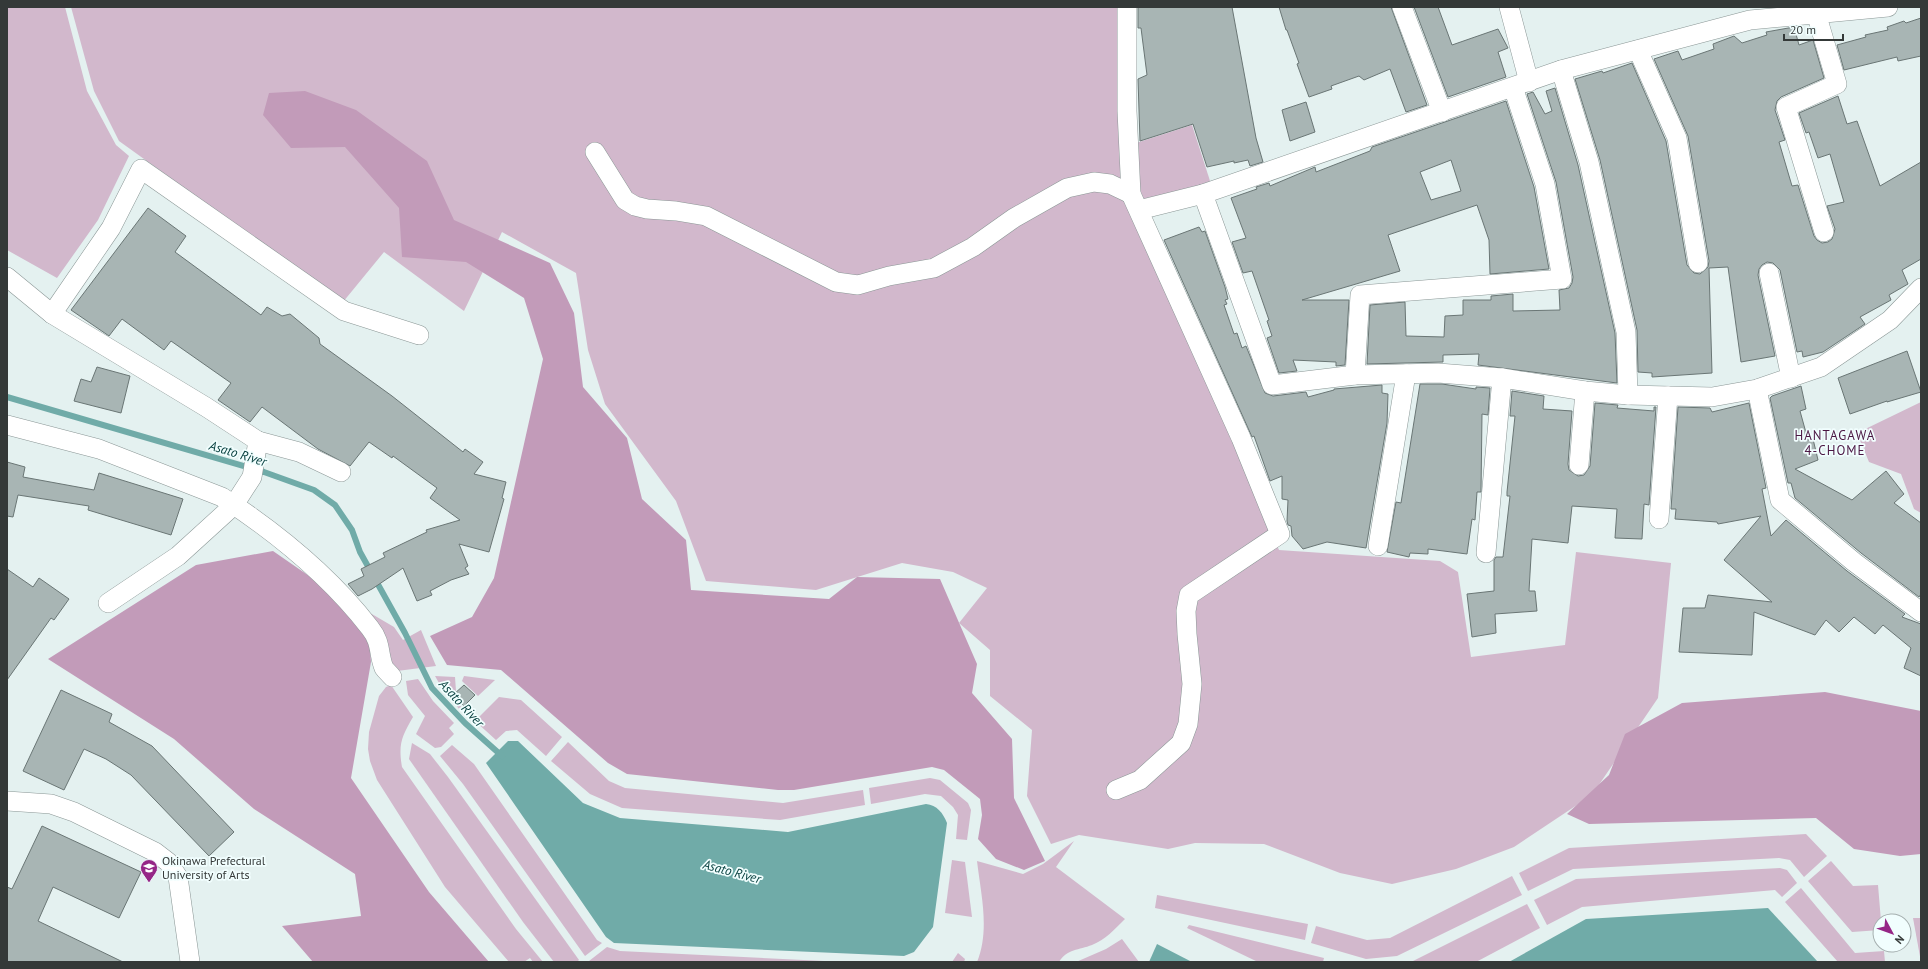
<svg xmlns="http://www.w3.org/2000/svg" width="1928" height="969" font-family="'PT Sans',sans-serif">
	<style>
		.green { fill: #d2b8cc }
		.forest { fill: #c29bb9 }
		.water { fill: #70aba8 }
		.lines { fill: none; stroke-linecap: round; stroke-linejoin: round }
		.stream { stroke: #70aba8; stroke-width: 6 }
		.building { fill: #a8b5b4; stroke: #6a7675; fill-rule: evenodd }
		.street-casing { stroke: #8b9796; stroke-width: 20 }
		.street { stroke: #fff; stroke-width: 19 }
		.labels { text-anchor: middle; stroke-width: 3.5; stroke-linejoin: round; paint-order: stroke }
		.poi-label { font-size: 12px; fill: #343938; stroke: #f1fefe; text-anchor: start }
		.neighbourhood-label { font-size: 13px; letter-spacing: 1px; fill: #4a1542; stroke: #f1fefe }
		.water-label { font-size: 13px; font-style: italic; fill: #0a4241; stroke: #f1fefe }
	</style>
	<rect width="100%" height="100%" fill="#e4f1f0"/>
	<!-- green -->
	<g class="green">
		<polygon points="7,7 65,7 87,91 116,145 129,156 98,220 57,278 7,250"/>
		<polygon points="71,7 1120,7 1123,187 1279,550 1440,561 1458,572 1471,657 1565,645 1576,552 1671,563 1658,698 1592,795 1514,847 1456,869 1392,884 1340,873 1264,844 1195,843 1168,849 1079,835 1051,844 1027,796 1032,730 990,696 990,650 959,623 987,588 953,572 902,563 816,590 706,581 676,501 605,404 588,350 576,273 502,232 464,311 384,252 343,302 119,141 94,91"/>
		<polygon points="1192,125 1211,184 1146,203 1138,195 1133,144"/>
		<polygon points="1921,402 1921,513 1914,509 1901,474 1869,462 1857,433"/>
		<polygon points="365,610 394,627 403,640 421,630 436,666 397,671 390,667"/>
		<polygon points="435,676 455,677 456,691 451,696 462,708 460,710 443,690"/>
		<polygon points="464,676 495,680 478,696 462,681"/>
		<polygon points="418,679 433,701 454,723 449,728 454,734 441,747 435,748 416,734 425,716 408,695 406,681"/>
		<path d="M 391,685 L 413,717 C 402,736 398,744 402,767 L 516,929 L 543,962 L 533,962 L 530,958 L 524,962 L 509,962 L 445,887 L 377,780 L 370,761 L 368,749 L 369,732 L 379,696 L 386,687 Z"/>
		<polygon points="499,697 521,700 562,737 546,756 517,730 506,731 496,740 475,721"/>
		<polygon points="568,742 609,781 625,788 783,803 863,790 865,805 780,820 622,808 590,794 551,761"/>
		<polygon points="412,743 430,754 448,777 579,960 577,962 554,962 523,922 409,759"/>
		<polygon points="452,745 474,764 597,940 602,943 585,956 463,784 440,756"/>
		<polygon points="930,778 940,780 968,803 971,810 967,840 956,839 958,815 953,807 941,796 925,794 871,804 869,788"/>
		<polygon points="1806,834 1827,856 1804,877 1790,860 1779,858 1573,869 1528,891 1519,873 1569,848"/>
		<path d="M 1074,841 L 1056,867 L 1125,919 C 1115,929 1105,940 1092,945 C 1079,950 1067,949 1059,962 L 977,962 C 990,930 981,895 977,861 L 1023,874 L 1043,864 Z"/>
		<polygon points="952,860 965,862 972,917 945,913"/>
		<polygon points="1831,861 1853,886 1878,885 1881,921 1880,930 1852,932 1808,881"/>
		<polygon points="1780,868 1787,870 1797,883 1782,897 1775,890 1582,907 1547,925 1534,900 1576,879"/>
		<polygon points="1512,876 1522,895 1397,956 1366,959 1311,943 1316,926 1367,940 1390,938"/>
		<polygon points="1801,888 1855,953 1884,951 1885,962 1838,962 1785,902"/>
		<polygon points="1157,895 1308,924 1305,940 1155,908"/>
		<polygon points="1527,904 1540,928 1476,962 1411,962"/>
		<polygon points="1913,918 1921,918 1921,962"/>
		<polygon points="1189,925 1324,958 1323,962 1258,962 1187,928"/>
		<polygon points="1122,939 1139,962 1076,962 1106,949"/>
		<polygon points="607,947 620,951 845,962 589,961"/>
		<polygon points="958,953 965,959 964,962 952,962"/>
	</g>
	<!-- forest -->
	<g class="forest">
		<polygon points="305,91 356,110 427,161 454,220 550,263 574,313 583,387 627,438 642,499 686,540 691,590 829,599 857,577 940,579 977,664 972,693 1012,739 1014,798 1045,861 1024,870 996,859 978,839 982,815 980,799 944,770 932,767 794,790 778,790 627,774 608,763 501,670 447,665 430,636 472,617 494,578 543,359 524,298 466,262 402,257 399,208 345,147 291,148 263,115 269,93"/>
		<polygon points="273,551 312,578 369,632 371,662 351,778 429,892 489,962 313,962 282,926 361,916 355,874 254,809 174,739 48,659 196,565"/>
		<polygon points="1825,692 1921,711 1921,854 1900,856 1854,849 1816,818 1589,824 1567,814 1609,775 1625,734 1682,703"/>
	</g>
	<!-- water -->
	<g class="water">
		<path d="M 508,741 L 518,741 L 583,803 L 620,818 L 788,832 L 926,804 C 937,805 943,813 947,823 L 933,927 L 914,952 L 904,956 L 614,943 L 606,937 L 486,763 Z"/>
		<polygon points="1768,908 1818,962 1509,962 1586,919"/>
		<polygon points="1157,944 1192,962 1149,962"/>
	</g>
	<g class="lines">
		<!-- stream -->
		<polyline class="stream" points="7,397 264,472 314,490 335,505 352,530 360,552 405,633 432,688 465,723 502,756"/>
	</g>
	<!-- building -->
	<g class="building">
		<polygon points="1138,7 1232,7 1256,138 1263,162 1250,166 1248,160 1234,163 1234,161 1207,167 1193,124 1140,141 1138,79 1147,75 1141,28 1138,28"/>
		<polygon points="1279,7 1391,7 1427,105 1406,112 1390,69 1364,80 1359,76 1331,86 1332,89 1309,97 1297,64 1299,63 1287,30 1286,30"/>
		<polygon points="1414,7 1438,7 1452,45 1498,29 1508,48 1498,52 1506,77 1448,97"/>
		<polygon points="1921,18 1921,56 1898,61 1897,57 1844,70 1837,45 1866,37 1865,35 1888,30 1887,27 1904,21 1906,23"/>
		<polygon points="1794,27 1799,45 1813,40 1824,78 1781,97 1777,101 1775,110 1785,140 1779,142 1792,186 1798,185 1814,236 1817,240 1822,243 1828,242 1832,239 1835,229 1827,206 1844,202 1830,154 1818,158 1809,132 1806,133 1799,113 1838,96 1847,124 1857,121 1880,186 1921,162 1921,259 1902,270 1908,284 1889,295 1891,300 1860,317 1865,324 1823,352 1803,357 1802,351 1797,352 1780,270 1773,263 1767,262 1762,265 1759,269 1758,275 1775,356 1741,362 1728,267 1709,268 1712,373 1652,377 1652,373 1638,372 1637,330 1600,160 1575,79 1602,71 1603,73 1632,63 1666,141 1687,265 1694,273 1700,274 1708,267 1709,261 1688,136 1654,59 1678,51 1682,60 1714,49 1713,44 1734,36 1742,43 1767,35 1766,32"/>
		<polygon points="1555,88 1578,165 1615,333 1617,383 1478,365 1479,354 1443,355 1443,362 1367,364 1370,305 1405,302 1406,336 1444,337 1445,316 1463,315 1463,300 1491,300 1491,296 1513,294 1513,311 1560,310 1559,290 1569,288 1572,283 1573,277 1556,182 1527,94 1533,92 1545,114 1552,111 1546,91"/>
		<path d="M 1506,101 L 1534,187 L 1549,269 L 1490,274 L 1489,240 L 1477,205 L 1388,235 L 1400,271 L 1302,300 L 1349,300 L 1345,365 L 1336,366 L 1336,362 L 1293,360 L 1297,371 L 1279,373 L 1267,338 L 1272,336 L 1267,321 L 1269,320 L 1252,271 L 1243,273 L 1232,242 L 1246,238 L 1231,198 L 1257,189 L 1256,187 L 1269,183 L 1270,186 L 1315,167 L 1316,172 L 1370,151 L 1372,147 ZM 1451,160 L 1461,191 L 1431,200 L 1420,172 Z"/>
		<polygon points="1306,102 1315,132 1290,141 1282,110"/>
		<polygon points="148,208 186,236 175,252 261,315 267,307 282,316 290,314 319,338 320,344 392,396 463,452 465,449 483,462 474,474 506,482 502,498 504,499 489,552 459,544 468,566 465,568 469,574 451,580 430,591 432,595 417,601 403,568 372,589 358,596 348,584 364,576 361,569 385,557 383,553 427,532 426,530 460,520 430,498 437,488 393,456 392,458 369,442 350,466 318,449 262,407 250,422 218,400 231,383 171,341 164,350 122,319 109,336 71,310"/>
		<polygon points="1199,227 1202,232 1205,231 1225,287 1228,299 1225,300 1227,304 1224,305 1234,334 1237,333 1242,348 1246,346 1265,393 1273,396 1306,392 1308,397 1334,390 1334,389 1382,385 1382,393 1388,394 1387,423 1366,548 1327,542 1303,549 1292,536 1291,526 1288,525 1287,521 1288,500 1282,499 1282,476 1270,481 1254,436 1252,437 1164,240"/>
		<polygon points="1907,351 1921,392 1887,402 1887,401 1850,414 1838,378"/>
		<polygon points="97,367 130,376 121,413 74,401 81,379 91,382"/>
		<polygon points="1420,384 1442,384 1476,389 1476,387 1490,388 1488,415 1482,414 1481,492 1477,492 1475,520 1472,519 1467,554 1428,549 1428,554 1410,553 1409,557 1387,552 1396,502 1401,503"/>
		<polygon points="1801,386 1806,409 1800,411 1808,440 1813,439 1818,460 1795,469 1852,500 1886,471 1904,494 1894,503 1921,523 1921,594 1919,597 1861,553 1795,498 1791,483 1788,483 1770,398 1772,396"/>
		<polygon points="1512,391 1544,396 1543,409 1572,411 1568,464 1569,470 1578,476 1584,475 1590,466 1595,403 1618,405 1617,408 1654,411 1654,407 1656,407 1649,505 1644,504 1642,539 1615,538 1617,509 1572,506 1568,543 1532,539 1529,591 1535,591 1537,611 1495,614 1496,633 1472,637 1467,594 1494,591 1494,560 1496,557 1503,557 1510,496 1507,496 1507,492 1515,416 1510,416"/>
		<polygon points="1749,403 1766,488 1762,489 1771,536 1786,520 1847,571 1905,614 1902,617 1921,624 1921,676 1904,668 1911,648 1883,625 1875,634 1854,617 1839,632 1826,620 1815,635 1754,612 1752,655 1679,652 1683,608 1705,608 1708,595 1772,602 1724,560 1761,516 1718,524 1717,522 1675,519 1676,509 1671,509 1678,407 1710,408 1712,412"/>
		<polygon points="7,462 25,467 23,477 94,490 99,473 183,499 171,535 88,510 89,506 18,495 13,517 7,516"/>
		<polygon points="7,569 33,587 39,578 69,599 54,620 51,618 7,680"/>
		<polygon points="464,685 475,695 464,706 453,695"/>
		<polygon points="61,690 112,714 109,722 152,746 234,832 209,856 131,775 106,759 84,749 64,790 23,771"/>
		<polygon points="42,826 141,872 119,918 53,887 38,921 123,962 7,962 7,887 12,889"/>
	</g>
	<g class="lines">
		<defs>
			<g id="street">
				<polyline points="1402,7 1442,112"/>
				<polyline points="1509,7 1529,82"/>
				<polyline points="1816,13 1837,84 1786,107 1824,232"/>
				<polyline points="1638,50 1677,138 1698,263"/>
				<polyline points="1561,70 1589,162 1626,332 1628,395"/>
				<polyline points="595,152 625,200 635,206 647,209 676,211 706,216 836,282 858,285 889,276 934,268 973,247 1014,218 1067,188 1094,182 1110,184 1131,194"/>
				<polyline points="1203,194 1272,385 1355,375 1438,373 1502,378 1585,391 1628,395 1712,397 1757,389 1821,367 1890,320 1921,288"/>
				<polyline points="1139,210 1203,194 1561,70 1750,20 1888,7"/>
				<polyline points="1769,273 1791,378"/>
				<polyline points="7,277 52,314 206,407 258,441 252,477 234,505 178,556 108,603"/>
				<polyline points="52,314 111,228 141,169 344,311 419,335"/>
				<polyline points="1355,375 1360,295 1562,279 1545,184 1513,87"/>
				<polyline points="1757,389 1780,500 1854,562 1921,612"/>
				<path d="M 7,425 L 99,449 L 222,497 C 277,533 330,576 370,628 C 382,643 378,654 384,668 C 386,671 390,674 392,677"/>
				<polyline points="258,441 299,452 341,472"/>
				<polyline points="1579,465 1585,391"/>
				<polyline points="1659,519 1668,396"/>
				<polyline points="1378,546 1406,374"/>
				<polyline points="1486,553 1502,378"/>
				<polyline points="1116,790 1140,780 1181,743 1188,724 1192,684 1187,634 1186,611 1189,595 1280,534 1241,438 1131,194 1127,111 1127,7"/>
				<polyline points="7,801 51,804 74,812 155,852 168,862 178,877 190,962"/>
			</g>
		</defs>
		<!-- street casing -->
		<use href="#street" class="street-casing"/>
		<!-- street -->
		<use href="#street" class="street"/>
	</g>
	<!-- icons -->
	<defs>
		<symbol id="school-pin" viewBox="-11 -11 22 30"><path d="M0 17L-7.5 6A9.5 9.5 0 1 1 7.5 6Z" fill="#952686" stroke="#f1fefe"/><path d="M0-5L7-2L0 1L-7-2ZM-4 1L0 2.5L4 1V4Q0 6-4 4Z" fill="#fff"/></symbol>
	</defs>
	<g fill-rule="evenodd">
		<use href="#school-pin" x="139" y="858" width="20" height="27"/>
	</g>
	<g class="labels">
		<!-- poi labels -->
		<g class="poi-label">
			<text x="162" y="865">Okinawa Prefectural<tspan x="162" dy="14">University of Arts</tspan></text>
		</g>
		<!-- neighbourhood labels -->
		<g class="neighbourhood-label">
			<text x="1835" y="440">HANTAGAWA<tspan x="1835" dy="15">4-CHOME</tspan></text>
		</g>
		<!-- water labels -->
		<g class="water-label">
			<text transform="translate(238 453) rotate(17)" y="5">Asato River</text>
			<text transform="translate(462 703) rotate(47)" y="5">Asato River</text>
			<text transform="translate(732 871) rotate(15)" y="5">Asato River</text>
		</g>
	</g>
	<!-- border -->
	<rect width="1928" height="969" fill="none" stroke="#343938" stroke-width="16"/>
	<!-- north arrow -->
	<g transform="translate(1892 933) rotate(131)"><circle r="19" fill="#f1fefe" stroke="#a5afaf"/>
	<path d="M0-3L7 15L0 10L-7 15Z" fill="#952686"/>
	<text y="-6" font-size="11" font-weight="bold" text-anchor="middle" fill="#343938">N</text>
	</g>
	<!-- scale -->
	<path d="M1784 34v6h59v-6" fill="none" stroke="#343938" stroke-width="2"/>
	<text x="1790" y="34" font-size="12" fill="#343938" stroke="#f1fefe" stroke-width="3" paint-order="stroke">20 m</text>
</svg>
